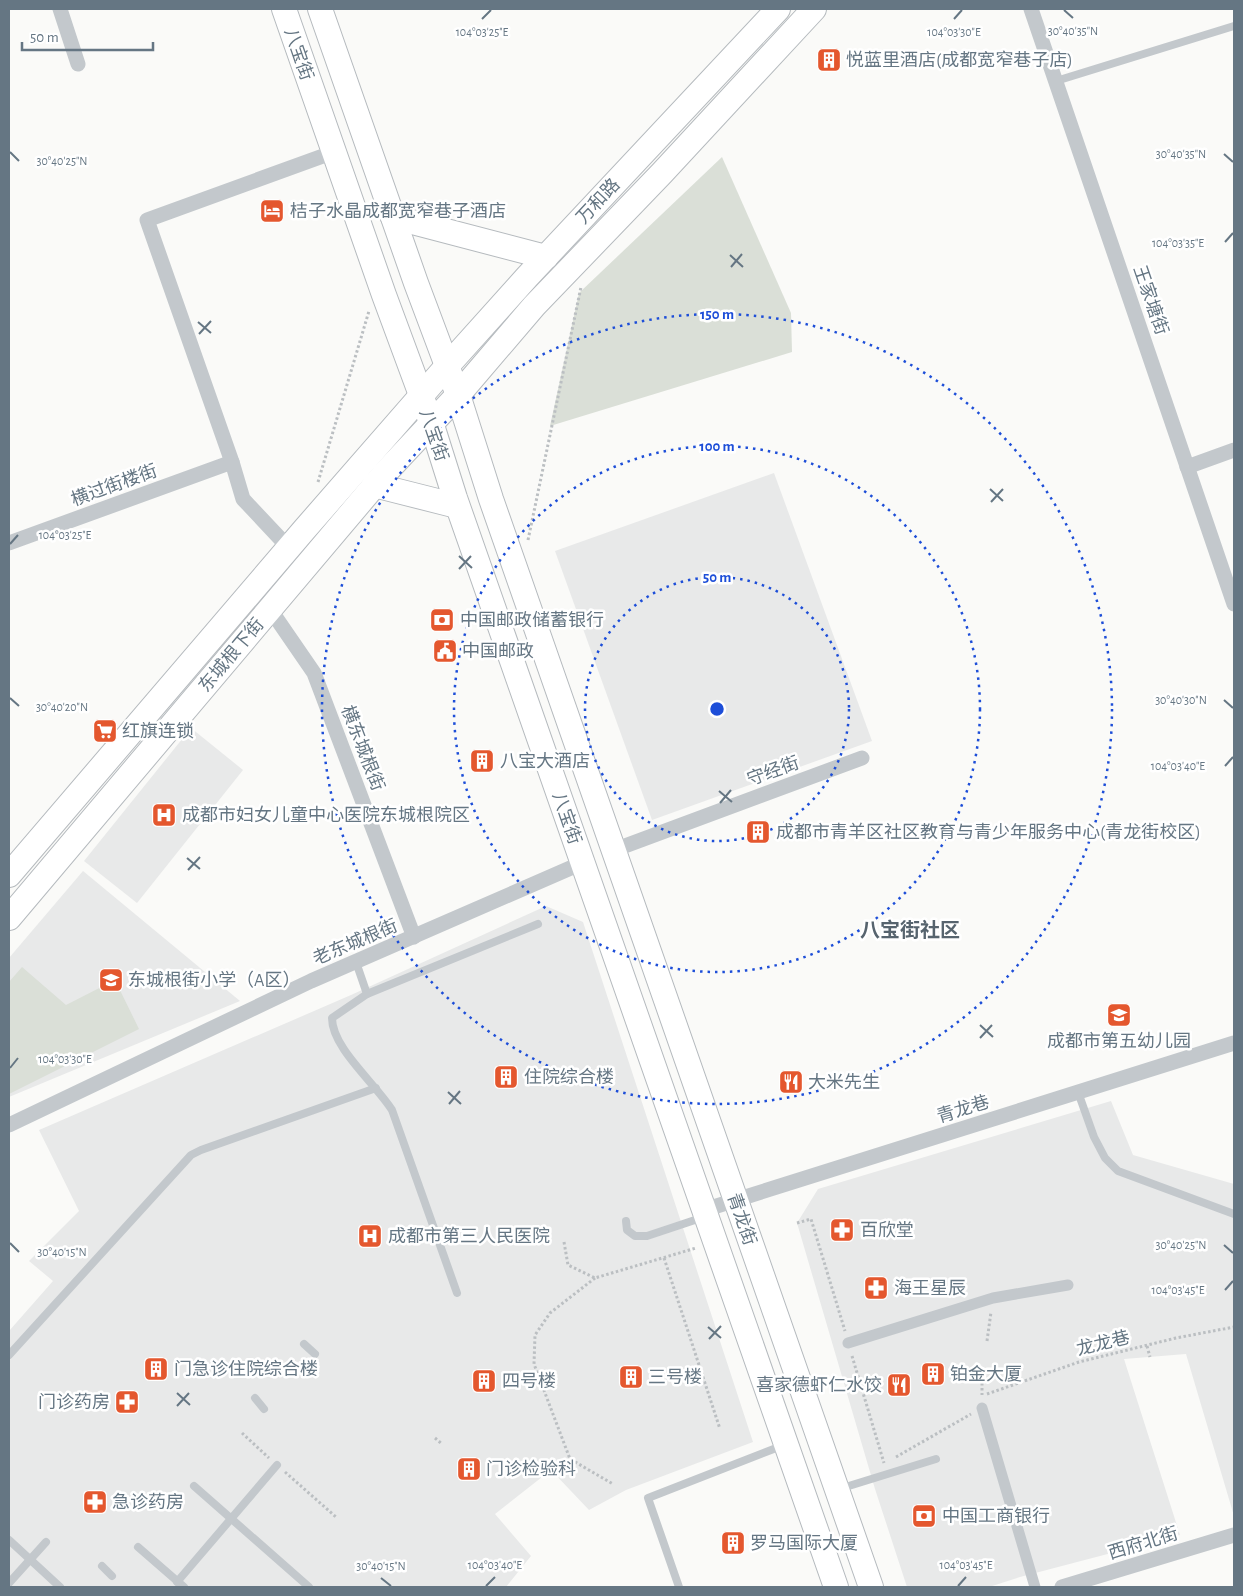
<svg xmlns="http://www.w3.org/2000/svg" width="1243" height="1596" font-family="'Alegreya Sans','Noto Sans SC',sans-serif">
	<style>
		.built { fill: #e8e9e9 }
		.green { fill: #dadfd7 }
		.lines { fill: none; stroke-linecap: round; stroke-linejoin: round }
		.primary-casing { stroke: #b5babe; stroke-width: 26 }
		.path { stroke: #bbbfc2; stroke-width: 3; stroke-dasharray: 2.5 2.5; stroke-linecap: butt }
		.service { stroke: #c3c8cc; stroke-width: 8 }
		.pedestrian { stroke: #c3c8cc; stroke-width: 11 }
		.minor { stroke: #c3c8cc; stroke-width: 15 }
		.primary { stroke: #fff; stroke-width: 24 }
		.ticks { fill: none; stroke: #657683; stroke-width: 2 }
		.ring { fill: none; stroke: #1d4ed8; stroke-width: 2.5; stroke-dasharray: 2.5 5 }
		.labels { text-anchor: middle; stroke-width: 5; stroke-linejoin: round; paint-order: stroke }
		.street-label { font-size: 18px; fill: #657683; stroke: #fff }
		.poi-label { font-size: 18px; fill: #657683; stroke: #fff; text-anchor: start }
		.quarter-label { font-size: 20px; font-weight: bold; fill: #57646e; stroke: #fff }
		.ticks-label { font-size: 12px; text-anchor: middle; fill: #657683; stroke: #fff; stroke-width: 5; stroke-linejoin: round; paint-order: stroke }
		.centre { fill: #1d4ed8; stroke: #fff; stroke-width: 2.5 }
		.ring-label { font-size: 15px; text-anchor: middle; font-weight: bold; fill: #1d4ed8; stroke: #fff; stroke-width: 5; stroke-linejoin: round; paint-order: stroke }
	</style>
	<rect width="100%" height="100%" fill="#fafaf8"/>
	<!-- built -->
	<g class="built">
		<polygon points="774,473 872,741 652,820 555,551"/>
		<polygon points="191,728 243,770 137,903 84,861"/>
		<polygon points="83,871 240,1001 9,1097 9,958"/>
		<polygon points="546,906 583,922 753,1442 626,1490 589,1510 551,1470 495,1514 531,1556 506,1587 9,1587 9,1331 53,1281 29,1261 79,1211 39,1130 351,995"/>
		<polygon points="1111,1101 1133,1155 1234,1184 1234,1516 1186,1354 1124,1359 1180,1535 1020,1577 989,1587 907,1587 875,1489 797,1223 818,1189"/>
	</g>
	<!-- green -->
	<g class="green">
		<polygon points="722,157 791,313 792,352 550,426 579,293"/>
		<polygon points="22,967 66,1005 115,980 139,1029 9,1094 9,982"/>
	</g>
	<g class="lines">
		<defs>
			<g id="primary">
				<polyline points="284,9 384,295 431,422 455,498 836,1587"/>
				<polyline points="320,9 416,283 458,395 491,499 871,1587"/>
				<polyline points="393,217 546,257"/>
				<polyline points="374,485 457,506"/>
				<polyline points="9,875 304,530 448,365 527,277 778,9"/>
				<polyline points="9,918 384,474 458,395 534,306 662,173 814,9"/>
			</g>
		</defs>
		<!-- primary casing -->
		<use href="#primary" class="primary-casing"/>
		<!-- path -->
		<g class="path">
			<polyline points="318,482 369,311"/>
			<polyline points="528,540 581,287"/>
			<polyline points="797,1223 811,1219 845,1331"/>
			<polyline points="564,1242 568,1265 595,1278 696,1248"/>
			<polyline points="664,1258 720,1429"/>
			<polyline points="595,1278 550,1313 535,1335 534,1364 570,1459 613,1484"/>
			<polyline points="987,1341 991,1312"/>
			<polyline points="1147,1346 1150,1357"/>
			<polyline points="852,1356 884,1463"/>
			<polyline points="982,1378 982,1395"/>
			<polyline points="987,1394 1079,1362 1176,1338 1234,1327"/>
			<polyline points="242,1433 269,1458"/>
			<polyline points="435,1438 442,1444"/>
			<polyline points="896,1457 971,1414"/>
			<polyline points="285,1472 336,1517"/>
		</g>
		<!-- service -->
		<g class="service">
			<polyline points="1056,81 1234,26"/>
			<polyline points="356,962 367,994"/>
			<polyline points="1078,1092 1094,1137 1105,1158 1118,1171 1234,1214"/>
			<polyline points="626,1221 627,1230 635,1236 647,1236 698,1219 701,1214"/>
			<path d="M 457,1293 L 392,1110 C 375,1083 332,1048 332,1018 L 367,994 L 538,924"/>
			<polyline points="304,1344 315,1354"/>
			<polyline points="9,1355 191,1155 201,1150 376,1088"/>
			<polyline points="255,1398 264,1409"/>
			<polyline points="194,1486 309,1587"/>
			<polyline points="839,1489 936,1459"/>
			<polyline points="9,1540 60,1587"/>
			<polyline points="138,1547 184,1587"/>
			<polyline points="102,1566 112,1576"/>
			<polyline points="177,1582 277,1465"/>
			<polyline points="9,1583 46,1542"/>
			<polyline points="679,1587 648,1498 784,1445"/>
		</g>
		<!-- pedestrian -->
		<g class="pedestrian">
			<polyline points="848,1343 993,1298 1068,1285"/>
			<polyline points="982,1408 1035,1587"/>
		</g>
		<!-- minor -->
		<g class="minor">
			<polyline points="60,9 78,64"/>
			<polyline points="1031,9 1234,604"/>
			<polyline points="1187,467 1234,450"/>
			<polyline points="9,543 232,462"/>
			<polyline points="289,548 243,499 232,462 147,220 334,152"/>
			<polyline points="270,609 314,673 414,937"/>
			<polyline points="614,850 862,758"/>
			<polyline points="9,1125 311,981 582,863"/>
			<polyline points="704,1210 1234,1043"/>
			<polyline points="1062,1587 1234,1535"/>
		</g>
		<!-- primary -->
		<use href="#primary" class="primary"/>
	</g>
	<!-- ticks -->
	<path class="ticks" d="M 1064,10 L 1073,18M 482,19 L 491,10M 954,19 L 962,10M 10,152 L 19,161M 1224,154 L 1233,162M 1225,242 L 1233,233M 730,255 L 743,267M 731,267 L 742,254M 198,322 L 211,333M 199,334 L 211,321M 990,489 L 1003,501M 991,502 L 1003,489M 10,544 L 18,535M 459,556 L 472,568M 459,569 L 471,556M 10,698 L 19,706M 1224,700 L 1233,708M 1225,766 L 1233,757M 719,791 L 732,802M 720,803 L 731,790M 187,858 L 200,869M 188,870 L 200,857M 980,1025 L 993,1037M 980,1038 L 992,1025M 10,1068 L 18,1058M 448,1092 L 461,1104M 449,1104 L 460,1091M 10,1243 L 19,1252M 1224,1245 L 1233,1253M 1225,1290 L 1233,1281M 708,1327 L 721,1338M 709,1339 L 721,1326M 177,1393 L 190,1405M 177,1406 L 189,1393M 381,1578 L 391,1586M 486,1586 L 495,1577M 958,1586 L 966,1577"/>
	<!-- distance rings -->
	<g class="ring">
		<circle cx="717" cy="709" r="132"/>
		<circle cx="717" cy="709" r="263"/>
		<circle cx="717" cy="709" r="395"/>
	</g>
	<!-- icons -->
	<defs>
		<symbol id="building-square" viewBox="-11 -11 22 22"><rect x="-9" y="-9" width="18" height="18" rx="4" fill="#e4572e" stroke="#fff"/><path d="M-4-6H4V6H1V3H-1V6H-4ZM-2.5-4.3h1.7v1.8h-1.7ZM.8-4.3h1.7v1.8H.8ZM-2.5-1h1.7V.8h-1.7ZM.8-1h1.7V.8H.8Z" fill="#fff"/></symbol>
		<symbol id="hotel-square" viewBox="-11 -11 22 22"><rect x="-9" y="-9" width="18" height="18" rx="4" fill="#e4572e" stroke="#fff"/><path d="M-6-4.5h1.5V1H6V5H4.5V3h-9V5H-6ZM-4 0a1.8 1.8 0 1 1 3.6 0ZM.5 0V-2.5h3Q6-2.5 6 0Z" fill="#fff"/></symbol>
		<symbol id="bank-square" viewBox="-11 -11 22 22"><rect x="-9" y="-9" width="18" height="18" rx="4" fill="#e4572e" stroke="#fff"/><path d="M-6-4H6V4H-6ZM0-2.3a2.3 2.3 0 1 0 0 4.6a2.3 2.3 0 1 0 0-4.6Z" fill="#fff"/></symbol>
		<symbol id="civic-square" viewBox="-11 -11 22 22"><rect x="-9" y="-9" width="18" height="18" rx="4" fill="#e4572e" stroke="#fff"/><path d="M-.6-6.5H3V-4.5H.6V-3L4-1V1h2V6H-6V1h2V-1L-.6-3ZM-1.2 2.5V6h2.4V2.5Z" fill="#fff"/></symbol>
		<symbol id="supermarket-square" viewBox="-11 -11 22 22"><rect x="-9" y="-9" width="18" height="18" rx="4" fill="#e4572e" stroke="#fff"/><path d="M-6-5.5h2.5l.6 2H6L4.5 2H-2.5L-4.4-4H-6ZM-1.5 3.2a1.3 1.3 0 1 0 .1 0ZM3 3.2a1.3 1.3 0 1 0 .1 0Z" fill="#fff"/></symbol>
		<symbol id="hospital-square" viewBox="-11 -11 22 22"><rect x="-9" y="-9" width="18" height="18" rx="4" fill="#e4572e" stroke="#fff"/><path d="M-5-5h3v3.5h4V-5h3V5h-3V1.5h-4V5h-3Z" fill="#fff"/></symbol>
		<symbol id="school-square" viewBox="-11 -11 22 22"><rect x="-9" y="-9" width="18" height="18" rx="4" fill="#e4572e" stroke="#fff"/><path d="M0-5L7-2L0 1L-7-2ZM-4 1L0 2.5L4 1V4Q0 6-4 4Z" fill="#fff"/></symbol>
		<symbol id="restaurant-square" viewBox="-11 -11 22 22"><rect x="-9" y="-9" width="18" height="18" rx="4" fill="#e4572e" stroke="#fff"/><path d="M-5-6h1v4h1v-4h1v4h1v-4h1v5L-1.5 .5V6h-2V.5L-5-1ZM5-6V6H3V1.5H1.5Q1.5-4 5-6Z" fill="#fff"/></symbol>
		<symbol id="pharmacy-square" viewBox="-11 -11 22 22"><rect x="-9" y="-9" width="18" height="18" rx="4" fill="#e4572e" stroke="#fff"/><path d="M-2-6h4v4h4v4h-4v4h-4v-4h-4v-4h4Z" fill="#fff"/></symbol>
	</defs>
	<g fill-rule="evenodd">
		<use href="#building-square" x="815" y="46" width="28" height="28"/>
		<use href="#hotel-square" x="258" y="197" width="28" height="28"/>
		<use href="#bank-square" x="428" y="606" width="28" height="28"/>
		<use href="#civic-square" x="431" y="637" width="28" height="28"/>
		<use href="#supermarket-square" x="91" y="717" width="28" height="28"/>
		<use href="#building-square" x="468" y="747" width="28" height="28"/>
		<use href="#hospital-square" x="150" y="801" width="28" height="28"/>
		<use href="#building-square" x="744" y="818" width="28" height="28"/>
		<use href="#school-square" x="97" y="966" width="28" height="28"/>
		<use href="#school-square" x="1105" y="1001" width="28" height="28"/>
		<use href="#building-square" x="492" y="1063" width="28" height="28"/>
		<use href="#restaurant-square" x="777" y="1068" width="28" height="28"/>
		<use href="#pharmacy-square" x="828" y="1216" width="28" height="28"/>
		<use href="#hospital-square" x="356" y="1222" width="28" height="28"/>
		<use href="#pharmacy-square" x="862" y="1274" width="28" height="28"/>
		<use href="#building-square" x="142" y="1355" width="28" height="28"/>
		<use href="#building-square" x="919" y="1360" width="28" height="28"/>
		<use href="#building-square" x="617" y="1363" width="28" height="28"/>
		<use href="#building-square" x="470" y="1367" width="28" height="28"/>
		<use href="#restaurant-square" x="885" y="1371" width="28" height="28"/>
		<use href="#pharmacy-square" x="113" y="1388" width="28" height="28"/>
		<use href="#building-square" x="455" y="1455" width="28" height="28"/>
		<use href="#pharmacy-square" x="81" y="1488" width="28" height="28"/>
		<use href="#bank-square" x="910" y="1502" width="28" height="28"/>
		<use href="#building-square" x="719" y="1529" width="28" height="28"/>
	</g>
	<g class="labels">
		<!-- street labels -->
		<g class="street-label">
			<text transform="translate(299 54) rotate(71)" y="6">八宝街</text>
			<text transform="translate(598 201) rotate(-47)" y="6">万和路</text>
			<text transform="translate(1151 300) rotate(71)" y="6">王家塘街</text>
			<text transform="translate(434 435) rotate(71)" y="6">八宝街</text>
			<text transform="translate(114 485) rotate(-20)" y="6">横过街楼街</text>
			<text transform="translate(231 655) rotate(-50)" y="6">东城根下街</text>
			<text transform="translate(363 748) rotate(69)" y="6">横东城根街</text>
			<text transform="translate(773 771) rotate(-20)" y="6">守经街</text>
			<text transform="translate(567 818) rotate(71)" y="6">八宝街</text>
			<text transform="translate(355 942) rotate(-23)" y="6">老东城根街</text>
			<text transform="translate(963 1109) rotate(-17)" y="6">青龙巷</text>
			<text transform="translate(742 1219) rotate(71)" y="6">青龙街</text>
			<text transform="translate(1103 1343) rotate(-14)" y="6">龙龙巷</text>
			<text transform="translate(1143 1543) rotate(-17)" y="6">西府北街</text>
		</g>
		<!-- poi labels -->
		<g class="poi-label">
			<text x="846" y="66">悦蓝里酒店(成都宽窄巷子店)</text>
			<text x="290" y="217">桔子水晶成都宽窄巷子酒店</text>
			<text x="460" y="626">中国邮政储蓄银行</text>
			<text x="462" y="657">中国邮政</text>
			<text x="122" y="737">红旗连锁</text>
			<text x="500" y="767">八宝大酒店</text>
			<text x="182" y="821">成都市妇女儿童中心医院东城根院区</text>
			<text x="776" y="838">成都市青羊区社区教育与青少年服务中心(青龙街校区)</text>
			<text x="128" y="986">东城根街小学（A区）</text>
			<text x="1119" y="1047" text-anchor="middle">成都市第五幼儿园</text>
			<text x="524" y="1083">住院综合楼</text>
			<text x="808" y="1088">大米先生</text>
			<text x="860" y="1236">百欣堂</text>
			<text x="388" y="1242">成都市第三人民医院</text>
			<text x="894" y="1294">海王星辰</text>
			<text x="174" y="1375">门急诊住院综合楼</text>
			<text x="950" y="1380">铂金大厦</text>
			<text x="648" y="1383">三号楼</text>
			<text x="502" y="1387">四号楼</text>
			<text x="882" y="1391" text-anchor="end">喜家德虾仁水饺</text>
			<text x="110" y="1408" text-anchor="end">门诊药房</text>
			<text x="486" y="1475">门诊检验科</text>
			<text x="112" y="1508">急诊药房</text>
			<text x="942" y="1522">中国工商银行</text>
			<text x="750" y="1549">罗马国际大厦</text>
		</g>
		<!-- quarter labels -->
		<g class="quarter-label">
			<text x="910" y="937">八宝街社区</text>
		</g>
	</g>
	<g class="ticks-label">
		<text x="1073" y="35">30°40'35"N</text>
		<text x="482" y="36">104°03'25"E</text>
		<text x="954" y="36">104°03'30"E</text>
		<text x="1181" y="158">30°40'35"N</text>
		<text x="62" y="165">30°40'25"N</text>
		<text x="1178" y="247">104°03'35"E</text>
		<text x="65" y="539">104°03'25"E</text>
		<text x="1181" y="704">30°40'30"N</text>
		<text x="62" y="711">30°40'20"N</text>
		<text x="1178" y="770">104°03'40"E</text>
		<text x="65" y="1063">104°03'30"E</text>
		<text x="1181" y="1249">30°40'25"N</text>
		<text x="62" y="1256">30°40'15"N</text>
		<text x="1178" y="1294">104°03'45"E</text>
		<text x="495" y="1569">104°03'40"E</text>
		<text x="966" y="1569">104°03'45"E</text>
		<text x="381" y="1570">30°40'15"N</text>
	</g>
	<circle cx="717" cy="709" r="8" class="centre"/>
	<g class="ring-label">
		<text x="717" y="319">150 m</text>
		<text x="717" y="451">100 m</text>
		<text x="717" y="582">50 m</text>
	</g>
	<!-- border -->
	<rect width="1243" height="1596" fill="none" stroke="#657683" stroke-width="20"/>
	<!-- scale -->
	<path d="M22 42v8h131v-8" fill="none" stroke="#657683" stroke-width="2.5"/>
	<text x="30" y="42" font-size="15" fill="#657683" stroke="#ffffff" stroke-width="4" paint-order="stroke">50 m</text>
</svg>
